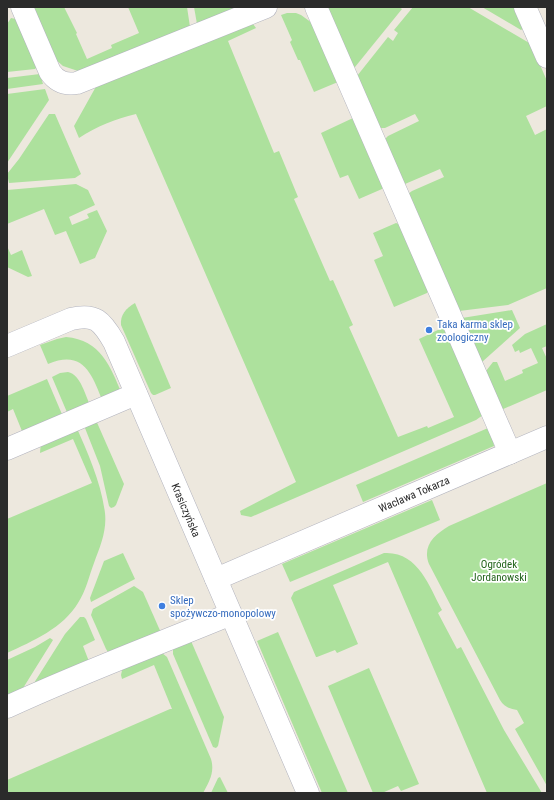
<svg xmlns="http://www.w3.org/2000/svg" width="554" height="800" font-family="'Roboto Condensed',sans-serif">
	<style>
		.green { fill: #ade19d }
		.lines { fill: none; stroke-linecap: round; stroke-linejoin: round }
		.minor-casing { stroke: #b2b3be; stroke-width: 23 }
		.minor { stroke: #fff; stroke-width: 22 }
		.shop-dot { fill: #3f7fe0; stroke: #fff; stroke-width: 1.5 }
		.labels { text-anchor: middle; stroke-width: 3.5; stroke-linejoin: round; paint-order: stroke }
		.shop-label { font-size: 11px; fill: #366cbe; stroke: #fff; text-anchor: start }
		.street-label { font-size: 11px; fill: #2b2b2b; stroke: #fff }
		.park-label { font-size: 11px; fill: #25661e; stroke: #fff }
	</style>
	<rect width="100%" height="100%" fill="#ede8de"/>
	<!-- green -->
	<g class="green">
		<polygon points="32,7 64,7 77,33 76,34 87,59 112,48 111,45 139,33 128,7 187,7 190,27 78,71 63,66 55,59"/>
		<polygon points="194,7 244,7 197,24"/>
		<polygon points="329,7 399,7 402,9 355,67 351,66 329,10"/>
		<polygon points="413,7 468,7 531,44 547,81 547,106 526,116 535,135 547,129 547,288 508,305 459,311 408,194 412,191 444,177 440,169 405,184 385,139 388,136 419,121 415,114 385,128 379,128 357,76 388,37 393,41 398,33 394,30"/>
		<polygon points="482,7 515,7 524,28 521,30"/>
		<polygon points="287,13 296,13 301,15 312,23 338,82 314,92 300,60 298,60 290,42 292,40 281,15"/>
		<polygon points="11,18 16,19 37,67 35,69 7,72 7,24"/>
		<path d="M 253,24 L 256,28 L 228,41 L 274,153 L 279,151 L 298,197 L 294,199 L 330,281 L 333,280 L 353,325 L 349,327 L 398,437 L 427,426 L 428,428 L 454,417 L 419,339 L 442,328 L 446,330 L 483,415 L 476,420 L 251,517 L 241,515 L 240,511 L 296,482 L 136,114 C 115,119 97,126 79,138 L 74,126 L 98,83 Z"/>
		<polygon points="40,74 43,84 7,89 7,78"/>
		<polygon points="45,89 49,100 7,163 7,94"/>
		<polygon points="49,114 55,114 81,174 75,178 9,183 7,174 19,159"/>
		<polygon points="353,118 384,186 382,189 359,199 348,175 340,178 321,133"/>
		<polygon points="76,184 88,190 95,205 69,217 72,225 89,218 87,214 97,210 107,231 95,258 80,264 66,231 55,235 44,209 7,224 7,190"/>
		<polygon points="396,223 401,225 429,290 427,293 394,307 374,260 383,256 373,233"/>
		<polygon points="7,246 11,255 22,250 32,276 28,277 7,267"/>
		<path d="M 135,303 L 171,388 L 155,395 L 153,395 L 151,393 L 121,325 C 120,315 126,308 135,303 Z"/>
		<polygon points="512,310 520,328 482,362 462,318"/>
		<polygon points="547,324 547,346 542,348 547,359 547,390 501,410 486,371 493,362 497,362 505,381 523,373 522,370 538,363 531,348 520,353 519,350 515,352 512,345 525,334"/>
		<path d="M 66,337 C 101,340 110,366 122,394 L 103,402 C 92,375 84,349 48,364 L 40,345 L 57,339 Z"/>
		<path d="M 68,372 C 81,375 85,395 91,407 L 69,417 L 52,377 L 60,373 Z"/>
		<polygon points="47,379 64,419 24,436 13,409 7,412 7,396"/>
		<polygon points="95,418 124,484 116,505 114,507 111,508 109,506 100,466 83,423"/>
		<path d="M 76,426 C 88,454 101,482 105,513 C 107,531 100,547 94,563 C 89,576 86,591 78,603 C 63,628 33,641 7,653 L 7,519 L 92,483 L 73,439 L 40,453 L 41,441 Z"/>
		<polygon points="488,428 493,439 494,446 363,502 356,485"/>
		<path d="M 547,483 L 547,786 L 515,729 L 524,723 L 517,710 C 510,709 504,707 500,700 L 429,564 C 422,546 434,535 449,526 Z"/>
		<polygon points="432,500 440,520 290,582 282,564"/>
		<polygon points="123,553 135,579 91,602 90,598 104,561"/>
		<path d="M 384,553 C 418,551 429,586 442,610 L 438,613 L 457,649 L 461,647 L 504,730 L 542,793 L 487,793 L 388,562 L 333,585 L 358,644 L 337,653 L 335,650 L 317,657 L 316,657 L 291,598 L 294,592 Z"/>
		<polygon points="134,586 143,592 162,635 108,652 106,649 91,615 93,609"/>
		<polygon points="80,617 84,617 86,619 95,640 83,646 90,664 34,685 34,683 65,634"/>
		<polygon points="278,632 348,793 322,793 257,641"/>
		<polygon points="50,638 53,640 20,693 7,698 7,660 35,647"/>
		<polygon points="191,641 224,717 218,746 216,748 213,747 173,654 173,650 174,648"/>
		<path d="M 162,653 L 167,657 L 211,759 C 215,772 209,782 203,793 L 7,793 L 7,780 L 170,709 L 172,709 L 154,665 L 122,679 L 121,675 L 123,666 Z"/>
		<polygon points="369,668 419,784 401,791 398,786 382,793 373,793 328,686"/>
		<polygon points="220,777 228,793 211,793 218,778"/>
	</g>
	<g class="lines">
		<defs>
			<g id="minor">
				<path d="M 22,7 L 50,72 C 57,82 65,85 77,83 L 266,7"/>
				<polyline points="316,7 510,453"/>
				<polyline points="525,7 547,57"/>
				<path d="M 7,346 L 71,319 C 95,313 102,321 114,342 L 308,793"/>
				<polyline points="7,449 136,394"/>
				<polyline points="216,579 547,437"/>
				<path d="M 7,707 C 80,673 156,645 231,614"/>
			</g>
		</defs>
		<!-- minor casing -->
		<use href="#minor" class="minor-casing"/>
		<!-- minor -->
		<use href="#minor" class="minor"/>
	</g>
	<!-- markers -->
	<g class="shop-dot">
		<circle cx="429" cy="330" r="4"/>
		<circle cx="162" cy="606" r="4"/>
	</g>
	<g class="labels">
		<!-- shop labels -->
		<g class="shop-label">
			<text x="437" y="328">Taka karma sklep<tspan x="437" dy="13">zoologiczny</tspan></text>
			<text x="170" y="604">Sklep<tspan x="170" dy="13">spożywczo-monopolowy</tspan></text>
		</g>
		<!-- street labels -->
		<g class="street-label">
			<text transform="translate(414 494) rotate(-23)" y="4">Wacława Tokarza</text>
			<text transform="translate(186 510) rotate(67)" y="4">Krasiczyńska</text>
		</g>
		<!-- park labels -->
		<g class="park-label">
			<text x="499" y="568">Ogródek<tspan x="499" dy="13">Jordanowski</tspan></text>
		</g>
	</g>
	<!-- border -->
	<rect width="554" height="800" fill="none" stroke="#2b2b2b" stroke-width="16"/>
</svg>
